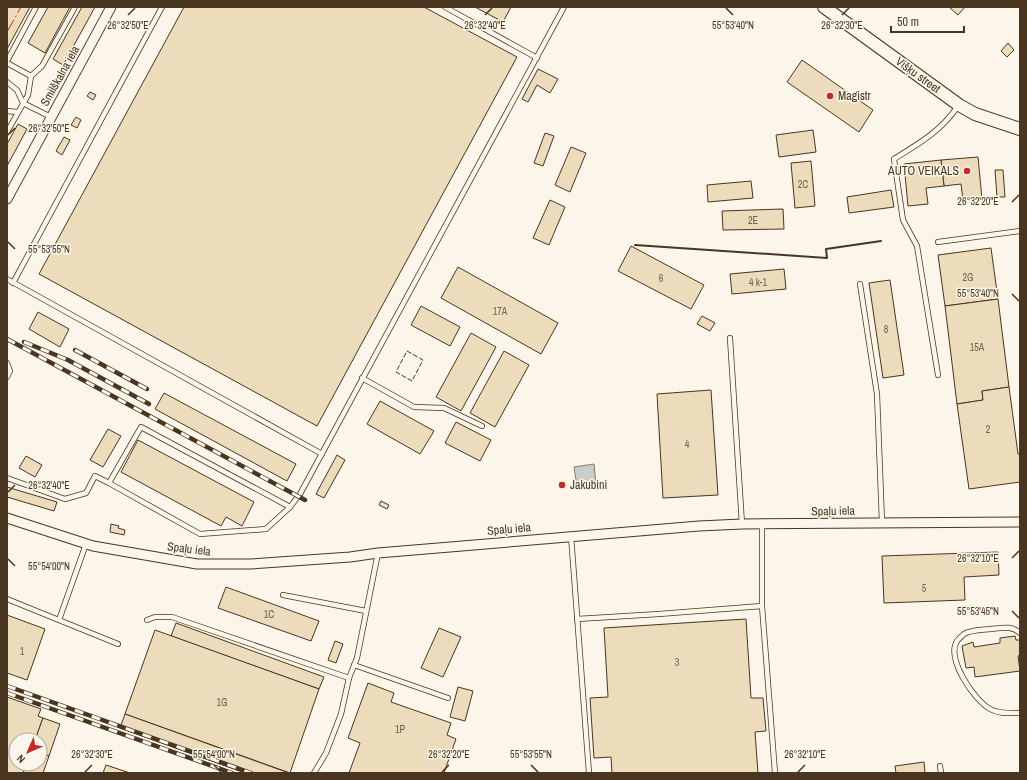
<svg xmlns="http://www.w3.org/2000/svg" width="1027" height="780" font-family="'Archivo Narrow',sans-serif">
	<style>
		.water { fill: #c9cecd; stroke: #887966 }
		.building { fill: #ecdcbc; stroke: #4a3520 }
		.lines { fill: none; stroke-linecap: round; stroke-linejoin: round }
		.lane-casing { stroke: #4a3520; stroke-width: 6 }
		.street-casing { stroke: #4a3520; stroke-width: 11 }
		.secondary-casing { stroke: #4a3520; stroke-width: 14 }
		.lane { stroke: #fbf6e9; stroke-width: 4.5 }
		.street { stroke: #fbf6e9; stroke-width: 9 }
		.secondary { stroke: #fbf6e9; stroke-width: 12 }
		.rail-casing { stroke: #4a3520; stroke-width: 4.5 }
		.rail { stroke: #fbf6e9; stroke-width: 3; stroke-dasharray: 9; stroke-linecap: butt }
		.fence { stroke: #4a3520; stroke-width: 1; stroke-dasharray: 5 2; stroke-linecap: butt }
		.wall { stroke: #4a3520; stroke-width: 2 }
		.power { stroke: #c62828; stroke-width: 1; stroke-dasharray: 14 3 2 3; stroke-linecap: butt }
		.ticks { fill: none; stroke: #4a3520; stroke-width: 1.5 }
		.poi-dot { fill: #c62828; stroke: #fbf6e9; stroke-width: 1.5 }
		.labels { text-anchor: middle; stroke-width: 3; stroke-linejoin: round; paint-order: stroke }
		.number-label { font-size: 10px; fill: #725f47 }
		.street-label { font-size: 12px; fill: #4a3520; stroke: #fbf6e9 }
		.poi-label { font-size: 12px; fill: #4a3520; stroke: #fbf6e9; text-anchor: start }
		.ticks-label { font-size: 10px; text-anchor: middle; fill: #4a3520; stroke: #fbf6e9; stroke-width: 3; stroke-linejoin: round; paint-order: stroke }
	</style>
	<rect width="100%" height="100%" fill="#fbf6e9"/>
	<!-- water -->
	<polygon class="water" points="594,464 596,485 577,487 574,467"/>
	<!-- building -->
	<g class="building">
		<polygon points="8,7 30,7 7,49 7,9"/>
		<polygon points="48,7 70,7 45,53 28,43"/>
		<polygon points="82,7 95,7 63,65 53,59"/>
		<polygon points="184,7 424,7 517,57 317,426 39,274"/>
		<polygon points="475,7 511,7 503,22"/>
		<polygon points="949,7 965,7 958,15"/>
		<polygon points="1008,43 1014,50 1007,57 1001,51"/>
		<polygon points="802,60 873,110 859,132 787,82"/>
		<polygon points="538,69 558,79 550,93 537,85 528,102 522,99"/>
		<polygon points="90,92 96,95 93,100 87,96"/>
		<polygon points="76,117 81,120 77,128 71,125"/>
		<polygon points="18,124 27,129 7,166 7,144"/>
		<polygon points="813,130 816,152 779,157 776,135"/>
		<polygon points="545,133 554,136 543,166 534,163"/>
		<polygon points="64,137 70,140 62,155 56,151"/>
		<polygon points="571,147 586,153 570,192 555,185"/>
		<polygon points="978,157 982,199 963,201 961,184 944,186 941,160"/>
		<polygon points="941,160 944,186 926,188 928,204 908,206 904,164"/>
		<polygon points="811,161 815,206 795,208 791,163"/>
		<polygon points="995,170 1003,170 1005,197 997,197"/>
		<polygon points="751,181 753,198 708,202 707,185"/>
		<polygon points="891,190 894,207 849,213 847,197"/>
		<polygon points="550,200 565,207 549,245 533,238"/>
		<polygon points="783,209 784,229 723,230 722,211"/>
		<polygon points="631,246 704,285 691,309 618,271"/>
		<polygon points="991,248 998,299 945,306 938,255"/>
		<polygon points="458,267 558,323 541,354 441,298"/>
		<polygon points="784,269 786,289 732,294 730,274"/>
		<polygon points="890,280 904,375 883,378 869,283"/>
		<polygon points="998,299 1009,387 982,391 983,400 957,404 945,306"/>
		<polygon points="421,306 460,327 450,346 411,325"/>
		<polygon points="38,312 69,329 60,347 29,329"/>
		<polygon points="702,316 715,323 710,331 697,324"/>
		<polygon points="471,333 496,347 461,411 436,397"/>
		<polygon points="504,351 529,365 495,427 470,413"/>
		<polygon points="1009,387 1018,454 1020,454 1020,482 969,489 957,404 983,400 982,391"/>
		<polygon points="711,390 718,495 663,498 657,394"/>
		<polygon points="164,393 296,464 287,481 155,409"/>
		<polygon points="380,401 434,431 420,454 367,424"/>
		<polygon points="456,422 491,440 480,461 445,443"/>
		<polygon points="108,429 121,436 103,467 90,460"/>
		<polygon points="138,440 254,502 242,526 226,517 221,526 121,472"/>
		<polygon points="337,455 345,460 324,498 316,494"/>
		<polygon points="26,456 42,465 35,477 19,468"/>
		<polygon points="7,487 57,502 54,511 7,497"/>
		<polygon points="381,501 389,505 387,509 379,505"/>
		<polygon points="111,524 119,526 118,528 125,530 124,535 110,532"/>
		<polygon points="998,552 999,575 964,577 965,600 884,603 882,556"/>
		<polygon points="226,587 319,621 311,641 218,608"/>
		<polygon points="7,615 45,629 27,680 7,673"/>
		<polygon points="746,619 751,698 763,698 766,731 755,732 758,773 612,773 611,757 594,758 590,698 608,697 604,628"/>
		<polygon points="176,623 324,677 319,689 171,636"/>
		<polygon points="439,628 461,637 443,677 421,668"/>
		<polygon points="155,630 319,689 290,773 125,714"/>
		<polygon points="1015,636 1016,640 1020,640 1020,655 1018,656 1020,671 975,677 974,667 966,668 962,646 973,642 974,647 1000,643 1000,638"/>
		<polygon points="335,641 343,644 336,663 328,660"/>
		<polygon points="368,683 394,693 391,702 451,723 447,735 456,739 444,773 349,773 360,743 348,738"/>
		<polygon points="458,687 473,691 465,721 450,717"/>
		<polygon points="7,697 41,709 38,716 43,718 35,740 16,740 16,764 27,764 23,773 7,773"/>
		<polygon points="125,714 289,773 245,773 120,728"/>
		<polygon points="43,718 60,724 49,756 40,753 40,740 35,740"/>
		<polygon points="40,753 49,756 43,773 23,773 27,764 40,764"/>
		<polygon points="924,762 925,773 896,773 895,766"/>
		<polygon points="106,765 130,773 103,773"/>
	</g>
	<g class="lines">
		<defs>
			<g id="lane">
				<polyline points="445,7 537,58"/>
				<polyline points="7,61 36,7"/>
				<polyline points="7,63 31,76"/>
				<polyline points="7,82 17,90 23,103 51,117"/>
				<polyline points="7,111 17,112"/>
				<polyline points="7,132 28,95 31,76 42,66 75,7"/>
				<polyline points="938,242 1020,231"/>
				<polyline points="7,279 322,454"/>
				<polyline points="13,283 162,7"/>
				<polyline points="860,284 877,394 882,522"/>
				<polyline points="730,338 742,524"/>
				<polyline points="7,363 10,371 7,377"/>
				<path d="M 938,375 L 917,246 L 903,220 L 894,159 C 920,143 941,131 958,106"/>
				<polyline points="362,378 414,407 444,408 482,426"/>
				<polyline points="7,478 65,499 86,493 95,476 109,483 141,427 290,507"/>
				<polyline points="109,483 200,534 266,529 290,507 300,494 564,7"/>
				<polyline points="762,524 762,606 775,773"/>
				<polyline points="571,536 589,773"/>
				<polyline points="283,595 366,611"/>
				<polyline points="7,599 118,644"/>
				<polyline points="577,619 659,614 762,606"/>
				<polyline points="59,620 86,544"/>
				<polyline points="147,620 155,617 172,617 349,678"/>
				<path d="M 1020,633 C 1011,625 1002,628 991,629 C 983,630 970,630 964,634 C 962,636 958,639 957,641 C 946,659 974,700 990,709 C 999,714 1010,713 1020,713"/>
				<polyline points="354,665 448,698"/>
				<polyline points="940,766 941,773"/>
				<polyline points="314,773 326,753 341,714 349,678 357,658 378,553"/>
			</g>
			<g id="street">
				<polyline points="7,199 111,7"/>
				<polyline points="7,518 93,546 197,564 251,564 350,557 378,553 699,526 742,524 1020,522"/>
			</g>
			<polyline id="secondary" points="824,7 959,105 975,114 1020,129"/>
		</defs>
		<!-- lane casing -->
		<use href="#lane" class="lane-casing"/>
		<!-- street casing -->
		<use href="#street" class="street-casing"/>
		<!-- secondary casing -->
		<use href="#secondary" class="secondary-casing"/>
		<!-- lane -->
		<use href="#lane" class="lane"/>
		<!-- street -->
		<use href="#street" class="street"/>
		<!-- secondary -->
		<use href="#secondary" class="secondary"/>
		<defs>
			<g id="rail">
				<polyline points="7,339 305,500"/>
				<polyline points="24,342 68,360 149,404"/>
				<polyline points="75,350 147,389"/>
				<polyline points="7,686 251,773"/>
				<polyline points="7,693 232,773"/>
			</g>
		</defs>
		<!-- rail casing -->
		<use href="#rail" class="rail-casing"/>
		<!-- rail -->
		<use href="#rail" class="rail"/>
		<!-- fence -->
		<polygon class="fence" points="407,351 423,360 412,381 396,372"/>
		<!-- wall -->
		<polyline class="wall" points="635,245 827,258 826,249 881,241"/>
		<!-- power -->
		<polyline class="power" points="7,32 21,7"/>
	</g>
	<!-- ticks -->
	<path class="ticks" d="M 726,8 L 733,15M 128,15 L 135,8M 485,15 L 492,8M 842,15 L 849,8M 8,135 L 15,128M 1012,202 L 1019,195M 8,242 L 15,249M 1012,294 L 1019,301M 8,492 L 15,485M 1012,558 L 1019,551M 8,559 L 15,566M 1012,611 L 1019,618M 214,765 L 221,772M 531,765 L 538,772M 85,772 L 92,765M 442,772 L 449,765M 798,772 L 805,765"/>
	<!-- markers -->
	<g class="poi-dot">
		<circle cx="830" cy="96" r="4"/>
		<circle cx="967" cy="171" r="4"/>
		<circle cx="562" cy="485" r="4"/>
	</g>
	<g class="labels">
		<!-- number labels -->
		<g class="number-label">
			<text x="803" y="188">2C</text>
			<text x="753" y="224">2E</text>
			<text x="968" y="281">2G</text>
			<text x="661" y="282">6</text>
			<text x="758" y="286">4 k-1</text>
			<text x="500" y="315">17A</text>
			<text x="886" y="333">8</text>
			<text x="977" y="351">15A</text>
			<text x="988" y="433">2</text>
			<text x="687" y="448">4</text>
			<text x="924" y="592">5</text>
			<text x="269" y="618">1C</text>
			<text x="22" y="655">1</text>
			<text x="677" y="666">3</text>
			<text x="222" y="706">1G</text>
			<text x="400" y="733">1P</text>
		</g>
		<!-- street labels -->
		<g class="street-label">
			<text transform="translate(918 75) rotate(36)" y="4">Višķu street</text>
			<text transform="translate(60 76) rotate(-61)" y="4">Smilškalna iela</text>
			<text transform="translate(833 511) rotate(-1)" y="4">Spaļu iela</text>
			<text transform="translate(509 529) rotate(-5)" y="4">Spaļu iela</text>
			<text transform="translate(189 549) rotate(7)" y="4">Spaļu iela</text>
		</g>
		<!-- poi labels -->
		<g class="poi-label">
			<text x="838" y="100">Magistr</text>
			<text x="959" y="175" text-anchor="end">AUTO VEIKALS</text>
			<text x="570" y="489">Jakubini</text>
		</g>
	</g>
	<g class="ticks-label">
		<text x="128" y="29">26°32'50"E</text>
		<text x="485" y="29">26°32'40"E</text>
		<text x="733" y="29">55°53'40"N</text>
		<text x="842" y="29">26°32'30"E</text>
		<text x="49" y="132">26°32'50"E</text>
		<text x="978" y="205">26°32'20"E</text>
		<text x="49" y="253">55°53'55"N</text>
		<text x="978" y="297">55°53'40"N</text>
		<text x="49" y="489">26°32'40"E</text>
		<text x="978" y="562">26°32'10"E</text>
		<text x="49" y="570">55°54'00"N</text>
		<text x="978" y="615">55°53'45"N</text>
		<text x="92" y="758">26°32'30"E</text>
		<text x="449" y="758">26°32'20"E</text>
		<text x="805" y="758">26°32'10"E</text>
		<text x="214" y="758">55°54'00"N</text>
		<text x="531" y="758">55°53'55"N</text>
	</g>
	<!-- border -->
	<rect width="1027" height="780" fill="none" stroke="#4a3520" stroke-width="16"/>
	<!-- north arrow -->
	<g transform="translate(28 752) rotate(225)"><circle r="19" fill="#fbf6e9" stroke="#b4a999"/>
	<path d="M0-3L7 15L0 10L-7 15Z" fill="#c62828"/>
	<text y="-6" font-size="11" font-weight="bold" text-anchor="middle" fill="#4a3520">N</text>
	</g>
	<!-- scale -->
	<path d="M891 26v6h73v-6" fill="none" stroke="#4a3520" stroke-width="2"/>
	<text x="897" y="26" font-size="12" fill="#4a3520" stroke="#fbf6e9" stroke-width="3" paint-order="stroke">50 m</text>
</svg>
